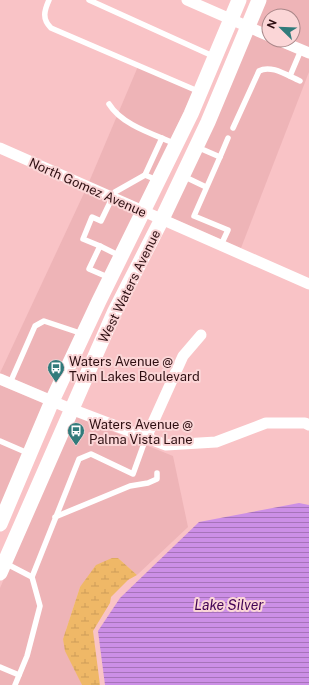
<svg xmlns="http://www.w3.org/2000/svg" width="309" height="685" font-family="'Public Sans',sans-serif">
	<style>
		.built { fill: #eeb4b7 }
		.wetland { fill: url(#wetland-marsh) }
		.water { fill: url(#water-rules) }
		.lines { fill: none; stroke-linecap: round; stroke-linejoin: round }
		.lane { stroke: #fff; stroke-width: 5.5 }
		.street { stroke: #fff; stroke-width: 11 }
		.secondary { stroke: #fff; stroke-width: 15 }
		.labels { text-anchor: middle; stroke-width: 4; stroke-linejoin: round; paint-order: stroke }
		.street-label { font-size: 13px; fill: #2e0f12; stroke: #fbd6d7 }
		.poi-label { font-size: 13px; fill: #2e0f12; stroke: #fbd6d7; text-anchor: start }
		.water-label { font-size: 14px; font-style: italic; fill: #410354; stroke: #fbd6d7 }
	</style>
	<defs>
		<pattern id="wetland-marsh" width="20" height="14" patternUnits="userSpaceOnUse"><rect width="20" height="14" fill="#efb867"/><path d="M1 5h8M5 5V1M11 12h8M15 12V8" fill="none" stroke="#cd9d58"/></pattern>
		<pattern id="water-rules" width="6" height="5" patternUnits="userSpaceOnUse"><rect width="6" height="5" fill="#cc8fe6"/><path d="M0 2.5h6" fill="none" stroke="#a673b9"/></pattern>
	</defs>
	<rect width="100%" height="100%" fill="#f9c3c6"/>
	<!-- built -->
	<g class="built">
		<polygon points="266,0 309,0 309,48 291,40 293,40 293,16 269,16 269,30 256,24"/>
		<polygon points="252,34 309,59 309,72 241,248 170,217"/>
		<polygon points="139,64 195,88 140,204 89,182"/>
		<polygon points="85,191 136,214 49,394 0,373"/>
		<polygon points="0,385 45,404 0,509"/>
		<polygon points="74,416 173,456 188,527 137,575 118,558 80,587 63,639 82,685 0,685 0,588"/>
	</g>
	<!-- wetland -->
	<polygon class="wetland" points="112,558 118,558 137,575 128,580 111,597 110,603 93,631 100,685 82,685 65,651 63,639 80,587 96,565"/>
	<!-- water -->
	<polygon class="water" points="299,503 309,505 309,685 105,685 98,631 120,598 199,522"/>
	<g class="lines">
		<!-- lane -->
		<g class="lane">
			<path d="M 49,0 C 44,11 42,19 51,28 L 200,92"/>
			<polyline points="89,0 215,57"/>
			<polyline points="290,76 301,50"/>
			<path d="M 109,104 C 122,125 153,134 176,144"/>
			<path d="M 233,128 L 259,71 C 271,64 288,76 300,81"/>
			<polyline points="197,147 220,157 194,216 228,230 221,245"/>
			<polyline points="220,157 228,138"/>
			<polyline points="183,176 206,187"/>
			<polyline points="157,180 145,175 162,138"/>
			<polyline points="100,246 83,239 92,217 101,221 115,192 145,175"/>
			<polyline points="110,278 89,269 100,246 120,256"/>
			<polyline points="10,383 35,326 44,321 83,334"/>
			<polyline points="0,441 30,454"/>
			<polyline points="55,517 130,486 148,483 157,479 157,473"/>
			<polyline points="5,563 32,577 40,606 27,656 15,685"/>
			<polyline points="32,577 79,459 91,454 133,474 146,438"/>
			<polyline points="0,667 19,675"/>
		</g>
		<!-- street -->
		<g class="street">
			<polyline points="187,0 269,36"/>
			<polyline points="278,40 309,53"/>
			<polyline points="0,148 309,284"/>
			<polyline points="0,379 71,409 166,445 216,442 266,423 305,423 309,425"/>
			<polyline points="146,438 183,356 201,335"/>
		</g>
		<!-- secondary -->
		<g class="secondary">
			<polyline points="0,524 52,401 99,301 191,114 239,0"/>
			<polyline points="0,573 114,313 162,219 208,122 259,0"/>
		</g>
	</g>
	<!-- icons -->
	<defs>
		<symbol id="bus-pin" viewBox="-11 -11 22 30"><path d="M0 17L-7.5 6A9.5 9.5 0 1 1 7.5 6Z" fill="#317b7b" stroke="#fbd6d7"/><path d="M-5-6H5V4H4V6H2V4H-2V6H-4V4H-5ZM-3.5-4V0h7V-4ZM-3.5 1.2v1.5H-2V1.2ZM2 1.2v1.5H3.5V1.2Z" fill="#fff"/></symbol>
	</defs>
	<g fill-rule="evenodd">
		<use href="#bus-pin" x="46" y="358" width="20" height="27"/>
		<use href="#bus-pin" x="66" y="421" width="20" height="27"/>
	</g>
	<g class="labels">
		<!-- street labels -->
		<g class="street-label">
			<text transform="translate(88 187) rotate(24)" y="5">North Gomez Avenue</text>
			<text transform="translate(129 286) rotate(-64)" y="5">West Waters Avenue</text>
		</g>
		<!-- poi labels -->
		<g class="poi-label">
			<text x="69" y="366">Waters Avenue @<tspan x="69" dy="15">Twin Lakes Boulevard</tspan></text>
			<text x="89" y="429">Waters Avenue @<tspan x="89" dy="15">Palma Vista Lane</tspan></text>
		</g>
		<!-- water labels -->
		<g class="water-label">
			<text x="229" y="610">Lake Silver</text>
		</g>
	</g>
	<!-- north arrow -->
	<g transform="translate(281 28) rotate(293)"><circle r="19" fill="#fbd6d7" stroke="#a98688"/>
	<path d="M0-3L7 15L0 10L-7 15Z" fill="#317b7b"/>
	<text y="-6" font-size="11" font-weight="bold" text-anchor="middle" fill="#2e0f12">N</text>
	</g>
</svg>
